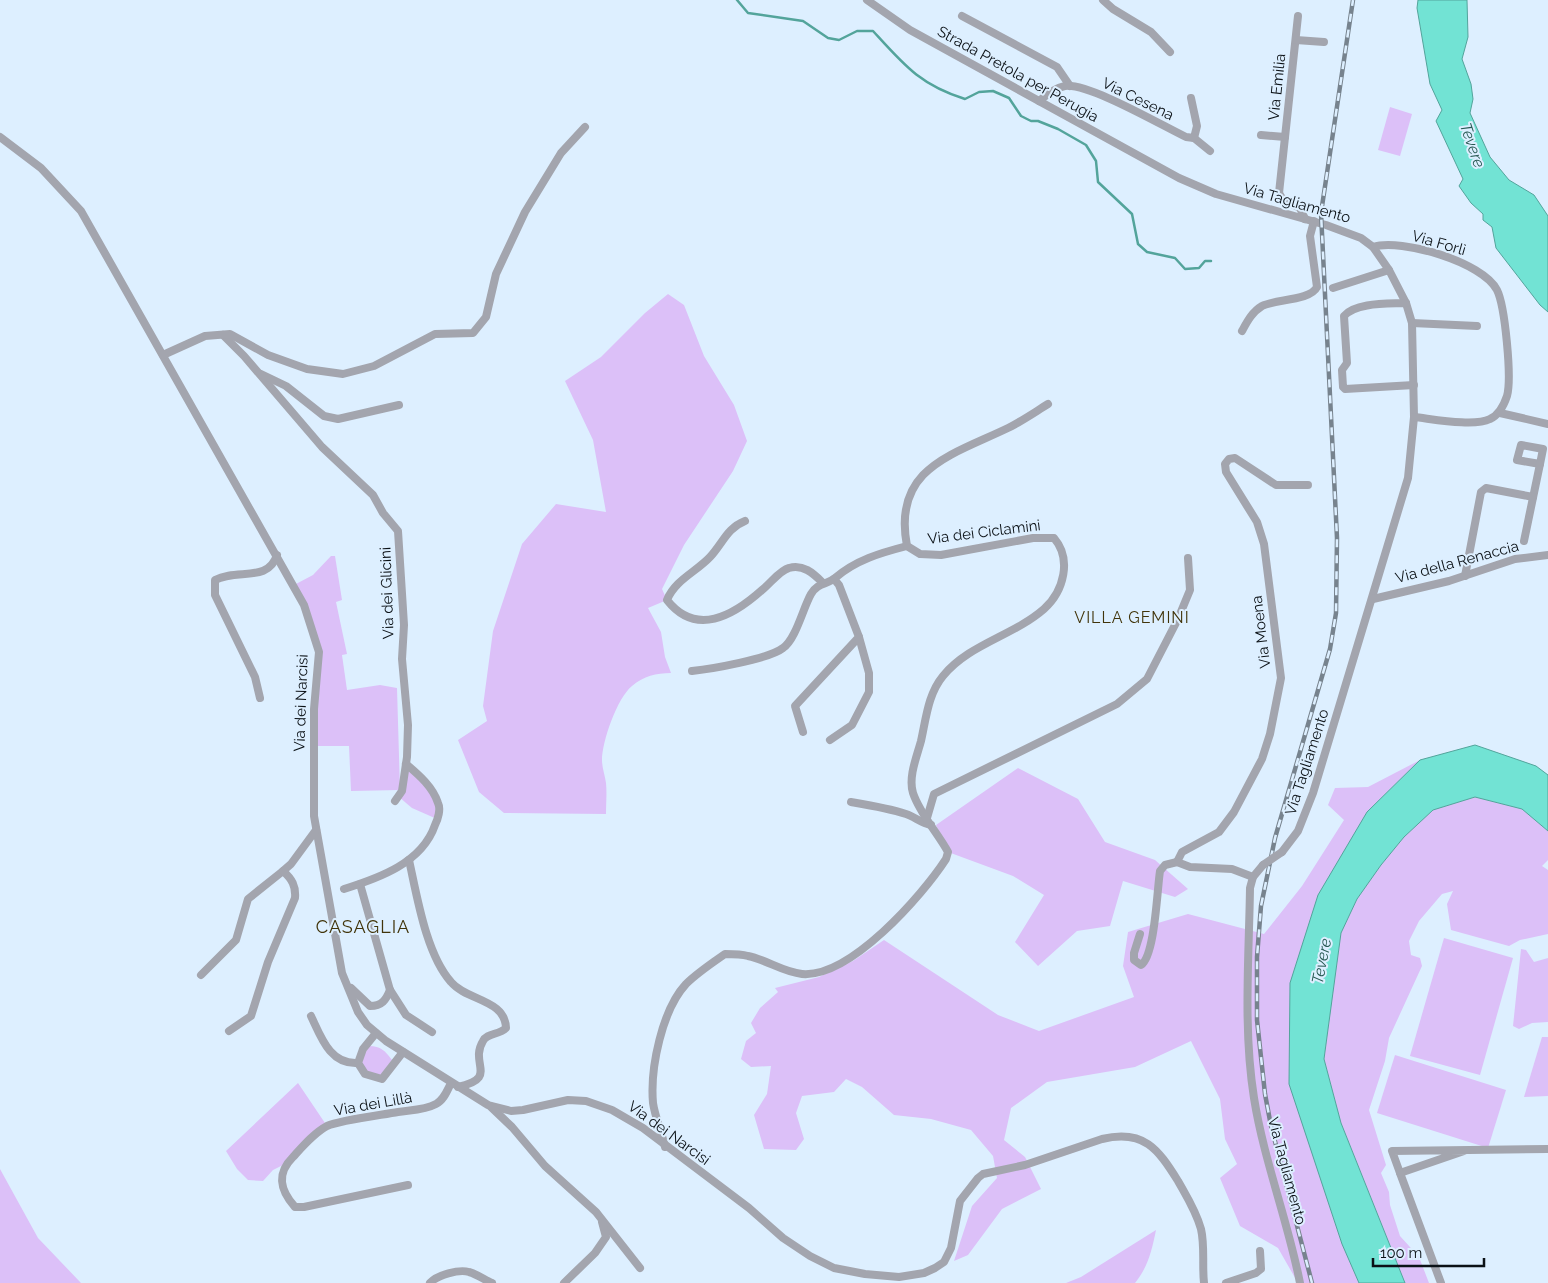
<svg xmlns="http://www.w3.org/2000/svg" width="1548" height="1283" font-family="Raleway,sans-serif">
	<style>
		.green { fill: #dcc0f8 }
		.water { fill: #72e3d4; stroke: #53a49b }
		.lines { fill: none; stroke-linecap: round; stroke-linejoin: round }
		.stream { stroke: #53a49b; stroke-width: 2.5 }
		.minor { stroke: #a3a5ae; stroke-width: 8 }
		.rail-casing { stroke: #77838e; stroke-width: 4.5 }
		.rail { stroke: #ddefff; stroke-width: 2.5; stroke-dasharray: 8; stroke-linecap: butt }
		.minor-bridge { stroke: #a3a5ae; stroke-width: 8 }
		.labels { text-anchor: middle; stroke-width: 4; stroke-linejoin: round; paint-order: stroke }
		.street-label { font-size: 15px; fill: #0b1116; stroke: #ddefff }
		.water-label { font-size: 16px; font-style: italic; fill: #275852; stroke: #ddefff }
		.neighbourhood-label { font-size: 16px; letter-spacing: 1px; fill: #41340a; stroke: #ddefff }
		.quarter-label { font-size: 18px; letter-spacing: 1px; fill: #41340a; stroke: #ddefff }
	</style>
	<rect width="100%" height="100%" fill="#ddefff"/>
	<!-- green -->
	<g class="green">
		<polygon points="1390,107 1412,114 1400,156 1378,150"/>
		<path d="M 668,294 L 684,305 L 704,356 L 734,405 L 747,441 L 733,471 L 684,545 L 662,589 L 667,600 L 648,608 L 661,632 L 665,657 L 671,673 C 656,673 644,676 632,686 C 617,698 602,742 602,760 C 602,768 605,775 606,783 C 607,793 606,804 606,814 L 504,813 L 479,792 L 458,740 L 487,721 L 483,706 L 493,631 L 522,544 L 556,504 L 606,512 L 593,440 L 565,381 L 601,357 L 645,313 Z"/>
		<polygon points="331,556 335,556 342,600 336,602 347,654 342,655 347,690 380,685 397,688 400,790 351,791 349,746 317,746 319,652 294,585 313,575"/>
		<polygon points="1420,760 1367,812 1290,983 1359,1283 1298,1283 1278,1248 1240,1226 1220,1178 1237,1164 1225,1139 1220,1099 1191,1041 1135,1067 1047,1082 1011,1108 1004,1140 1025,1157 1041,1189 1002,1209 968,1255 954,1261 972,1206 997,1178 993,1156 971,1130 931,1119 894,1115 862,1087 846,1079 834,1092 802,1096 796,1113 804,1139 796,1150 764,1149 754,1115 767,1094 771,1066 751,1067 741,1059 746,1041 756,1033 751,1023 760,1008 778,992 775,988 819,977 853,961 884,940 998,1015 1039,1031 1134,997 1123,966 1128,932 1188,914 1264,934 1302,886 1344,820 1328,805 1335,788 1368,787"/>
		<polygon points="406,764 433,791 437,819 412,808 399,797"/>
		<polygon points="1018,768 1078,799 1105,842 1155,860 1188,889 1175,897 1123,881 1110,926 1077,931 1038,966 1015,942 1044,895 1013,876 948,852 936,825"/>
		<polygon points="1475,797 1522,809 1548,831 1548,860 1542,866 1548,870 1548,934 1520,940 1509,946 1451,930 1447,904 1453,891 1442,894 1419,921 1409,941 1411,955 1420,958 1422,966 1389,1038 1385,1061 1369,1110 1386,1165 1381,1173 1389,1192 1390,1205 1400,1236 1419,1257 1429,1283 1405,1283 1341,1123 1324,1059 1331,1004 1341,933 1357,899 1381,865 1404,837 1433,810"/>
		<polygon points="1444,938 1513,958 1480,1075 1410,1056"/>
		<polygon points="1521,949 1526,950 1534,962 1548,958 1548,1022 1532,1023 1519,1029 1513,1026"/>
		<polygon points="1542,1037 1548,1037 1548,1096 1524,1097"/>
		<path d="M 369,1046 C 381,1046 385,1051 392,1060 L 380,1076 L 366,1071 L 361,1061 Z"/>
		<polygon points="1395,1055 1506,1090 1488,1148 1377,1113"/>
		<polygon points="298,1083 327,1126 287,1163 273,1170 263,1181 248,1180 237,1169 226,1151"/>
		<polygon points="0,1169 38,1238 81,1283 0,1283"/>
		<path d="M 1156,1230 C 1152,1250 1148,1267 1135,1283 L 1066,1283 L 1081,1277 Z"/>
	</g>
	<!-- water -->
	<g class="water">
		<polygon points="1418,0 1467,0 1468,37 1462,59 1471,84 1473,99 1470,113 1490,157 1509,180 1534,195 1548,216 1548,312 1540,305 1496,248 1492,227 1483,220 1483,214 1471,203 1459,186 1463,179 1436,121 1442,110 1430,84 1417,8"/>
		<polygon points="1475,745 1536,766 1548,775 1548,831 1522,809 1475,797 1433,810 1404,837 1381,865 1357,899 1341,933 1324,1059 1341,1123 1405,1283 1359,1283 1342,1244 1289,1084 1290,983 1318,895 1367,812 1420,760"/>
	</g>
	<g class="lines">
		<!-- stream -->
		<path class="stream" d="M 737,0 L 748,13 L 803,21 L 828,38 L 839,40 L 857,31 L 873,31 C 904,65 920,85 965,99 L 979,92 L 993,91 L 1009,98 L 1021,116 L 1031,121 L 1038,121 L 1058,129 L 1086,145 L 1096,161 L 1098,182 L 1132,214 L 1138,244 L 1147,252 L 1175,258 L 1185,269 L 1199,268 L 1205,261 L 1211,261"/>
		<!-- minor -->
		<g class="minor">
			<polyline points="867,0 910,30 1179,178 1216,194 1326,225 1361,238 1373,247 1389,270 1406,303 1412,323 1414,417 1408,478 1313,793 1298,831 1282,852"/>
			<polyline points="1103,0 1113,9 1151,32 1170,52"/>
			<polyline points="962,16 1057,67 1070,86"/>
			<polyline points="1298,16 1279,193 1283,200 1300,208 1305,219"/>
			<polyline points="1296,40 1324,42"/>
			<polyline points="1191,98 1197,126 1194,138"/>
			<path d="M 1039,101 C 1047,95 1054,88 1065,86 C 1089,83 1161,125 1186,137 L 1194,138 L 1210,151"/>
			<polyline points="1261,135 1285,137"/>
			<path d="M 0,137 L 41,168 L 81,211 L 304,605 L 319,652 L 314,709 L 314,816 L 342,973 L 358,1012 L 367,1025 L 386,1041 L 488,1105 L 511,1111 L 523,1110 L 568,1100 L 586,1101 L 612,1110 L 643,1128 L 749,1208 L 783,1238 L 810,1256 L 834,1268 L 865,1274 L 899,1277 L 924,1273 L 935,1268 L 944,1262 L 951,1248 L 960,1201 L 978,1178 L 983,1174 L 1025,1165 L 1102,1139 C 1144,1129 1158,1149 1178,1181 C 1187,1197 1196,1211 1201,1229 C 1205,1246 1202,1266 1204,1283"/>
			<path d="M 1373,247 C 1401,238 1483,262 1497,290 C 1505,306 1512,378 1507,396 C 1504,405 1499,415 1490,419 C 1474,427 1433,419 1414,417"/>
			<polyline points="1333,288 1389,270"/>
			<path d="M 1406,303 C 1389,304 1356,302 1344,316 L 1347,363 L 1342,370 L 1343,387 L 1345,389 L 1414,385"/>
			<polyline points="1412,323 1477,326"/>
			<path d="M 1242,331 C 1247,322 1252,312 1262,306 C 1275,299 1310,301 1317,287 L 1310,236 L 1314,221"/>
			<polyline points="223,335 244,356 322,447 373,495 383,513 398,531 404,625 402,659 408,725 407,757 402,791 395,801"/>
			<polyline points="163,355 205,336 230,334 268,355 307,369 343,374 374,366 435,334 473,333 486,317 496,274 525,212 561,153 585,127"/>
			<polyline points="261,374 286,386 324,416 338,419 399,405"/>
			<polyline points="1500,413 1548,424"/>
			<polygon points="1521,445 1543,449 1540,464 1517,460"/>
			<path d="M 745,521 C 727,528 723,543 710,557 C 696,572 675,580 667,600 C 696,637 733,616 762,590 C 770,584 780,570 789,568 C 803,564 813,573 822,582"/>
			<polyline points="1524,541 1540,464"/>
			<polyline points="1465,576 1481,492 1486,488 1533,497"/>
			<polyline points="1373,599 1449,581 1515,559 1548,555"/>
			<path d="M 692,671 C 711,669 769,659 783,648 C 796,639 803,608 811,594 C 818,582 827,585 835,578 C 856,560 880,553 907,546"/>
			<path d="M 260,698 L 255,677 L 215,595 L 215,580 C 237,568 268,583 277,555"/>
			<polyline points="803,732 795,706 859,637 839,585 834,579"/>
			<polyline points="830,740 852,725 869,692 869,673 859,637"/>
			<path d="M 851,802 C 869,805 888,808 906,814 C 915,817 921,823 931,825"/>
			<polyline points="927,818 934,794 1117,704 1147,679 1178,619 1190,590 1188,558"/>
			<path d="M 409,860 C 417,896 426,954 451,982 C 467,1001 505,999 506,1028 C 499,1035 487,1033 483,1041 C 469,1064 499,1078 458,1087"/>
			<path d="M 1263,865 L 1253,877 L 1250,888 C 1249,957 1243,1029 1254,1098 C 1264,1161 1288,1221 1300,1283"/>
			<polyline points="1253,877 1232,869 1190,867 1177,862 1182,852 1219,832 1234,812 1262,759 1270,734 1281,678 1264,544 1257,522 1226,472 1225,464 1229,459 1235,458 1276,485 1308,485"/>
			<polyline points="360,884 390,990 406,1015 432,1032"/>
			<path d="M 344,889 C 379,878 422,863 435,825 C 438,819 441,809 438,803 C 433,787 419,775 406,764"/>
			<path d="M 1140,934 L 1134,953 L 1134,960 L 1141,965 C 1155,956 1157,890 1160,871 L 1165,865 L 1177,862"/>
			<polyline points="201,975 236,940 248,899 283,871"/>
			<path d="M 351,988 L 370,1006 C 382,1006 386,1000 390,990"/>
			<path d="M 311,1016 C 321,1037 330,1065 358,1063"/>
			<path d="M 229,1031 L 251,1016 L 268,962 L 295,898 C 296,886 292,879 283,871 L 291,864 L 316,830"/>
			<polyline points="376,1033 363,1049 358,1063 365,1074 382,1079 403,1052"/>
			<polyline points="490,1106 512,1127 545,1166 596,1212 640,1268"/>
			<path d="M 665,1147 C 662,1133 655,1117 653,1103 C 650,1068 662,1010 686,984 C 697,973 712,963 725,954 C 733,954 741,954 748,956 C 767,960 783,972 802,974 C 850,978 922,896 946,859 L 948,852 C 937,832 920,814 913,793 C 908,777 917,756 921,741 C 926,719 928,694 943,676 C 969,644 1013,636 1044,609 C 1064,591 1072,559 1054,538 L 1033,538 L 941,555 L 920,554 L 907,546 C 892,468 952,455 1008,428 C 1022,421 1035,412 1048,404"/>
			<polyline points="1464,1151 1400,1173 1392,1151 1548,1149"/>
			<polyline points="1400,1173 1441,1283"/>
			<path d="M 408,1185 L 304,1207 L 295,1207 C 280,1190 276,1174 293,1157 C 303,1146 314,1133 327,1126 C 341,1120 382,1115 398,1112 C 411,1110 425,1110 436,1104 C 444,1100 447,1091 451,1083"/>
			<path d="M 430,1283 C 437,1275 459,1269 469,1272 C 477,1274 485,1280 492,1283"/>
			<polyline points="564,1283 595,1253 606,1237 602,1222"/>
			<polyline points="1226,1283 1256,1273 1261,1269 1260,1251"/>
		</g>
		<defs>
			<polyline id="rail" points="1312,1283 1271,1126 1265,1094 1257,1020 1257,957 1261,906 1275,838 1330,649 1336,613 1337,538 1321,213 1353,0"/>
		</defs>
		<!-- rail casing -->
		<use href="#rail" class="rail-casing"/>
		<!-- rail -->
		<use href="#rail" class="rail"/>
		<!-- minor-bridge -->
		<polyline class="minor-bridge" points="1263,865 1282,852"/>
	</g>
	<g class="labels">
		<!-- street labels -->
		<g class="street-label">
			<text transform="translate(1018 74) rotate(29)" y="5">Strada Pretola per Perugia</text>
			<text transform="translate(1277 87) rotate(-84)" y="5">Via Emilia</text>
			<text transform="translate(1138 99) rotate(26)" y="5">Via Cesena</text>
			<text transform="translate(1297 203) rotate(16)" y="5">Via Tagliamento</text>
			<text transform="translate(1439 243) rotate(16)" y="5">Via Forlì</text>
			<text transform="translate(984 532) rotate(-7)" y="5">Via dei Ciclamini</text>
			<text transform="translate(1457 562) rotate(-15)" y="5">Via della Renaccia</text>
			<text transform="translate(387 593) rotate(-92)" y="5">Via dei Glicini</text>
			<text transform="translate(1261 632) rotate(-97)" y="5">Via Moena</text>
			<text transform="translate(301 703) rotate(-88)" y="5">Via dei Narcisi</text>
			<text transform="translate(1307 762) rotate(-72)" y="5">Via Tagliamento</text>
			<text transform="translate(373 1104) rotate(-10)" y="5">Via dei Lillà</text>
			<text transform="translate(669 1133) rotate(36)" y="5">Via dei Narcisi</text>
			<text transform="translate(1287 1171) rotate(75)" y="5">Via Tagliamento</text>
		</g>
		<!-- water labels -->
		<g class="water-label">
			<text transform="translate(1473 145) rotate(71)" y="6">Tevere</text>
			<text transform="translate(1321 961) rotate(-79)" y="6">Tevere</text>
		</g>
		<!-- neighbourhood labels -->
		<g class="neighbourhood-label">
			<text x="1132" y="623">VILLA GEMINI</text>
		</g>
		<!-- quarter labels -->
		<g class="quarter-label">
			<text x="363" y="933">CASAGLIA</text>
		</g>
	</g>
	<!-- scale -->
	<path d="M1373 1258v8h111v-8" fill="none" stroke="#0b1116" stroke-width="2.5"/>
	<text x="1380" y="1258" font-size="15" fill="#0b1116" stroke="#ddefff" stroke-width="4" paint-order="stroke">100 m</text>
</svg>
